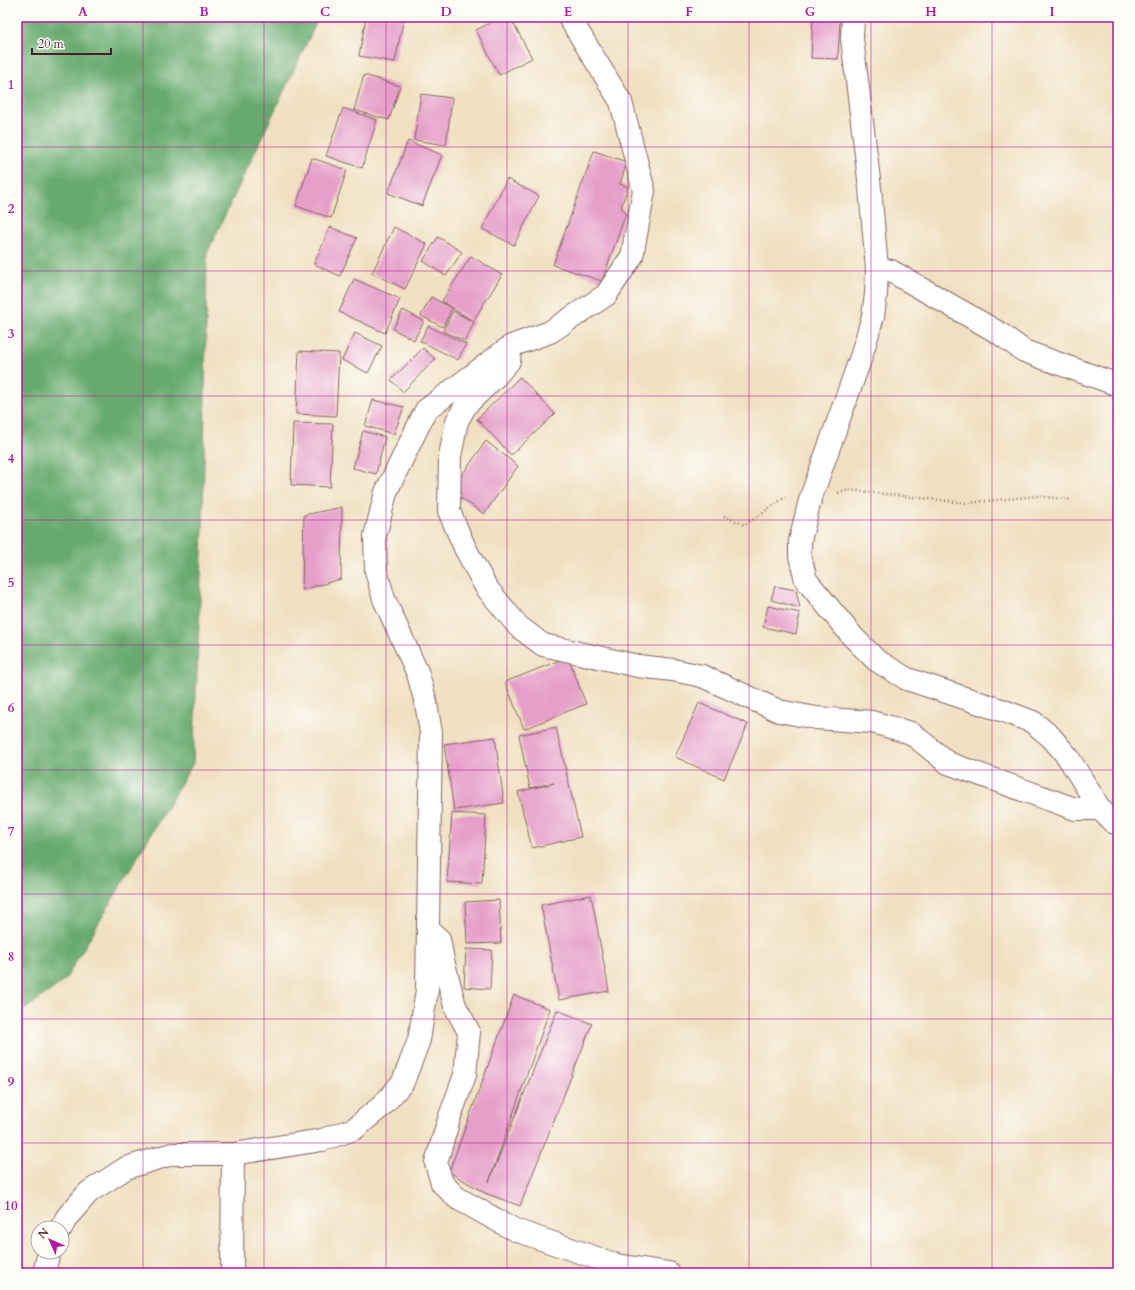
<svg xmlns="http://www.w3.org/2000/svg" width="1135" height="1290" font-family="Cardo,serif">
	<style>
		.forest { fill: #68aa6e; stroke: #59644c }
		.building { fill: #e59fc9 }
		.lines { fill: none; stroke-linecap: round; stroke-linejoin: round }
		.street-casing { stroke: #846360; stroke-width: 24 }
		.path { stroke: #846360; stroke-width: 2.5; stroke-dasharray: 1 3; stroke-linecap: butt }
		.street { stroke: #fff; stroke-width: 22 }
		.grid { fill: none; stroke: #b5179e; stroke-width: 1; stroke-opacity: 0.55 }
		.neatline { fill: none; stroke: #b5179e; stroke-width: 1.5 }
		.grid-label { font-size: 13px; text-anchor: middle; font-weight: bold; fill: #b5179e }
	</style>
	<rect width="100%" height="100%" fill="#fdfcf7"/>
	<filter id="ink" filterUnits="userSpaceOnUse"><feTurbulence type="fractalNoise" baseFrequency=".025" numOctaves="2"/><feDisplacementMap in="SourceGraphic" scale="8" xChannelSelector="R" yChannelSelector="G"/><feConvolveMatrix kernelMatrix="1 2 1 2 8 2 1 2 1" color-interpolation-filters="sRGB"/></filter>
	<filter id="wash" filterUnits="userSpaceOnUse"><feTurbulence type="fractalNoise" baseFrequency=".012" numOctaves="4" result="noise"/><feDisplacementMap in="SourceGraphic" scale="16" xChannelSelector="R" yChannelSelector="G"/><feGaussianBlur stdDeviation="0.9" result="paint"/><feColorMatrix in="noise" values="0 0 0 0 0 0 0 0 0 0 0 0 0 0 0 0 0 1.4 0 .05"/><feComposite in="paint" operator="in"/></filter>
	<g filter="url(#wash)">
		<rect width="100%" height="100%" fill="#f0e0c1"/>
		<!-- forest -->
		<polygon class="forest" points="17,17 319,17 207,253 203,530 193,763 65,980 17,1015"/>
		<g id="blocks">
			<!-- building -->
			<g class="building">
				<polygon points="366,17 404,17 395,62 359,56"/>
				<polygon points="502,17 510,17 532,58 499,75 476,30"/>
				<polygon points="813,17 840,17 838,59 811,58"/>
				<polygon points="364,75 400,86 389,120 354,110"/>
				<polygon points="421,94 452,98 446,145 414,140"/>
				<polygon points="343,108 377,120 362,168 326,156"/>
				<polygon points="408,141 442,155 422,206 388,193"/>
				<polygon points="594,151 627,162 620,184 628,187 621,207 626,213 602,281 553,265"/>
				<polygon points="312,158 347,170 331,218 296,206"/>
				<polygon points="507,179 539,196 514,245 482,229"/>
				<polygon points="330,227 357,238 340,276 314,264"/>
				<polygon points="394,227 427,244 405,289 372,273"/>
				<polygon points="438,237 462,252 446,276 423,261"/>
				<polygon points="471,256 502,275 473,321 452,308 443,327 421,316 431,297 452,308 442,301"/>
				<polygon points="354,279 400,299 385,333 339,312"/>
				<polygon points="403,310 424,321 414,340 393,329"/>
				<polygon points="453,311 474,322 465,341 443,331"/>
				<polygon points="428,326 466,344 458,360 420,341"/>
				<polygon points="355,333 382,346 368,373 342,360"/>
				<polygon points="423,348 435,359 403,392 391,380"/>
				<polygon points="299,351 339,353 336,416 296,414"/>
				<polygon points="520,377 555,414 511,455 477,419"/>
				<polygon points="373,400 404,407 394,434 365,426"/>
				<polygon points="293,423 333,424 330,487 291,485"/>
				<polygon points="363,431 385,437 376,474 353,468"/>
				<polygon points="486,441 518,466 484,514 451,491"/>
				<polygon points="342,507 341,579 302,590 304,515"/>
				<polygon points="775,586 796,590 800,608 771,600"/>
				<polygon points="768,606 800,613 796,634 763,627"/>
				<polygon points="568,657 586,704 524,729 505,682"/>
				<polygon points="699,703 748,724 724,779 675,757"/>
				<polygon points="556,727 581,837 532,848 518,792 554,783 530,788 519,735"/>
				<polygon points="495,737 504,803 454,810 444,744"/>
				<polygon points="452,813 486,815 482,884 447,882"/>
				<polygon points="591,895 609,991 559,1000 541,905"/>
				<polygon points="499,900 501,943 467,944 465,902"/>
				<polygon points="466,949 492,950 490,989 464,987"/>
				<polygon points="514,995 550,1009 489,1182 557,1010 592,1024 520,1206 485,1193 449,1172"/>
			</g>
		</g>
	</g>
	<g filter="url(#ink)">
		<use href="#blocks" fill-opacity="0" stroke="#846360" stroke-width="1"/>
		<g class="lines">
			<defs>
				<g id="street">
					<polyline points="853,17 852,39 870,188 877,269 876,294 873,316 861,357 810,500 800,541 800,556 806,580 853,637 876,660 907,679 1004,711 1033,722 1051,737 1068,757 1100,809 1113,822 1118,824"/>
					<polyline points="877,269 891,271 999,333 1024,351 1118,385"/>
					<polyline points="510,352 509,361 496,376 466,405 457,421 450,456 449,511 465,548 486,587 518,626 543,645 638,666 673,670 702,676 779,711 816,718 872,722 911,733 948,763 1075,809 1100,809"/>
					<polyline points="432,933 439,939 443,960 455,1006 469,1032 465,1075 449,1119 436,1163 442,1183 457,1198 515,1230 617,1265 669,1273"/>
					<polyline points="61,1228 67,1217 89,1192 126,1168 172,1154 233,1154 322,1140 354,1129 383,1105 403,1082 419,1040 427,990 431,733 426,703 418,674 384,599 376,571 375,536 386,492 426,410 511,346 550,332 606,295 632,256 644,191 621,102 569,17"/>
					<polyline points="44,1273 49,1252"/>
					<polyline points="232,1273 233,1154"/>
				</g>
			</defs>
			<!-- street casing -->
			<use href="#street" class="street-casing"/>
			<!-- path -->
			<g class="path">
				<polyline points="838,493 850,490 966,503 1037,496 1072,500"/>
				<polyline points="724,516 745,525 784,498 786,498"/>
			</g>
			<!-- street -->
			<use href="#street" class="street"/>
		</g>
	</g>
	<!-- grid -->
	<path class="grid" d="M 143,17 L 143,1273M 264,17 L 264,1273M 386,17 L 386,1273M 507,17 L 507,1273M 628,17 L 628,1273M 749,17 L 749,1273M 871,17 L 871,1273M 992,17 L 992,1273M 17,147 L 1118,147M 17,271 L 1118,271M 17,396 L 1118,396M 17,520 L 1118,520M 17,645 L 1118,645M 17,770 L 1118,770M 17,894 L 1118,894M 17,1019 L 1118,1019M 17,1143 L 1118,1143"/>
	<!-- margin -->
	<rect width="1135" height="1290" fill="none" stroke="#fdfcf7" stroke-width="44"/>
	<!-- north arrow -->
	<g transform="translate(50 1240) rotate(315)"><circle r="19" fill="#fdfcf7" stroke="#b5a4a5"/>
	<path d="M0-3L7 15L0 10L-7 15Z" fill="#b5179e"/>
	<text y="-6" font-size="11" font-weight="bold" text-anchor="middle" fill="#4a1f2b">N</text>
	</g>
	<!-- scale -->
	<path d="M32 48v6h79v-6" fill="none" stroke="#4a1f2b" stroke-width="2"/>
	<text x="38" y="48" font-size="12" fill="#4a1f2b" stroke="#fdfcf7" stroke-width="3" paint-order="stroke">20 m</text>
	<rect x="22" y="22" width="1091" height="1246" class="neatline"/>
	<g class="grid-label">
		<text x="83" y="16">A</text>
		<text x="204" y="16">B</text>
		<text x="325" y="16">C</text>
		<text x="446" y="16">D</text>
		<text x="568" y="16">E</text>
		<text x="689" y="16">F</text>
		<text x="810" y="16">G</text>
		<text x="931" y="16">H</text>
		<text x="1052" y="16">I</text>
		<text x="11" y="89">1</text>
		<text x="11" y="213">2</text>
		<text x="11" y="338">3</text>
		<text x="11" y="463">4</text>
		<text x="11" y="587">5</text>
		<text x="11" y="712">6</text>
		<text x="11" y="836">7</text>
		<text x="11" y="961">8</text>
		<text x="11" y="1086">9</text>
		<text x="11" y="1210">10</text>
	</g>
</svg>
